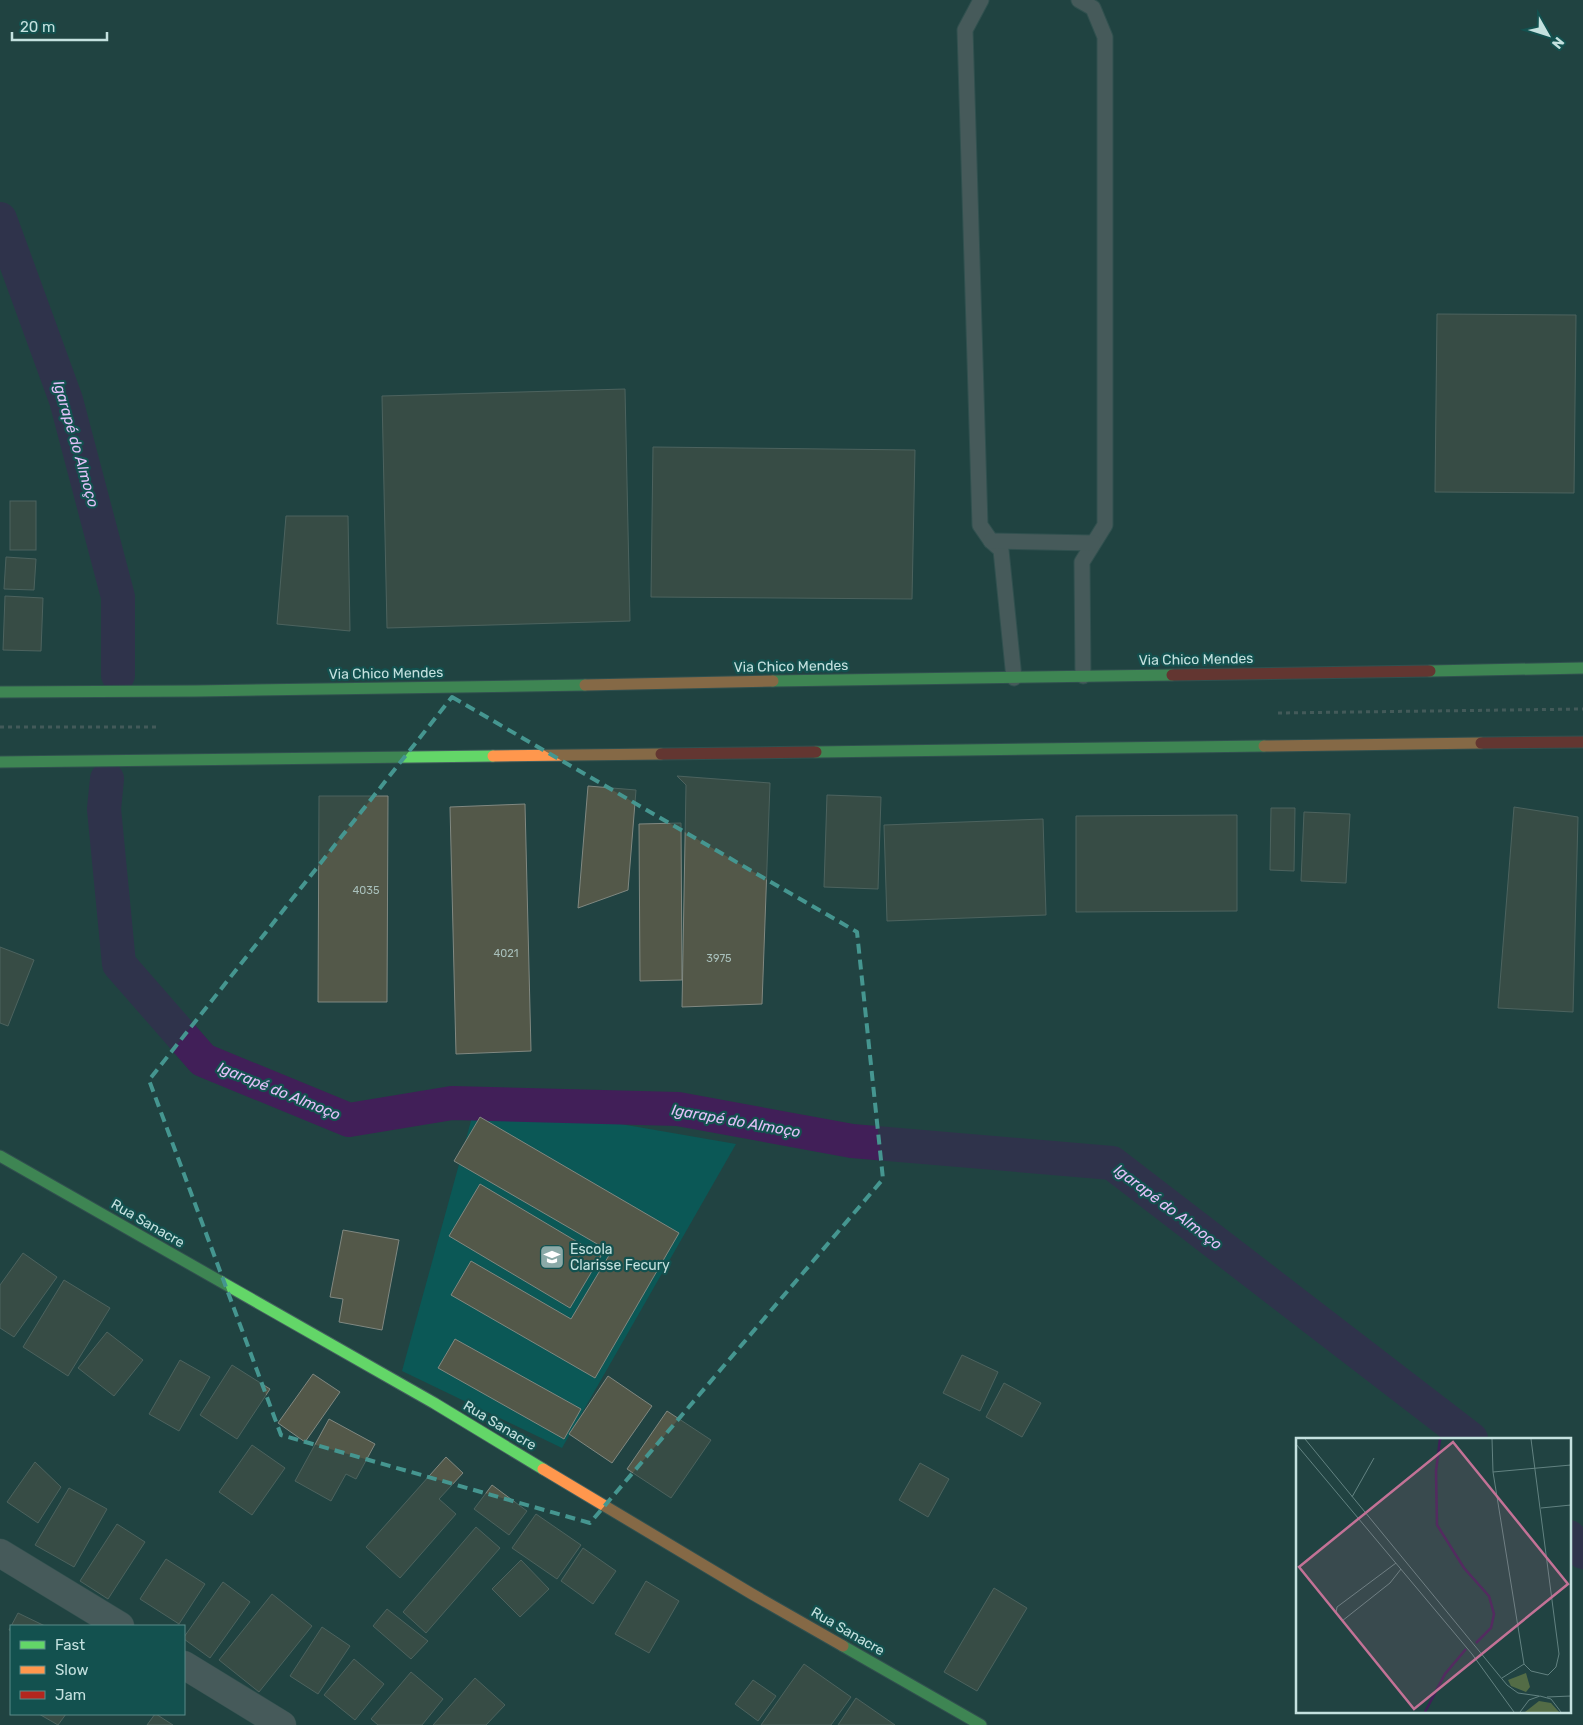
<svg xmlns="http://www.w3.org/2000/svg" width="1583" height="1725" font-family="Rubik,sans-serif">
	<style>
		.built { fill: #0b5856 }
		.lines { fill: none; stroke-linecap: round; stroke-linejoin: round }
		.canal { stroke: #411f58; stroke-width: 34 }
		.building { fill: #535849; stroke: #808881 }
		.lane-casing { stroke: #44605f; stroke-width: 17 }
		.street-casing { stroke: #44605f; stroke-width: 29 }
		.fast-casing { stroke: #44605f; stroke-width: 13 }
		.slow-casing { stroke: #44605f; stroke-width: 13 }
		.jam-casing { stroke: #44605f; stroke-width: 13 }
		.path { stroke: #6d7575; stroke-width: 3; stroke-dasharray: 4 4; stroke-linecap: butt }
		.lane { stroke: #737778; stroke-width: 15 }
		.street { stroke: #737778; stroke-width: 28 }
		.fast { stroke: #63d668; stroke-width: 11 }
		.slow { stroke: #ff974d; stroke-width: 11 }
		.jam { stroke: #b3261e; stroke-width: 11 }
		.marked { fill: none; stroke: #459690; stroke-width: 4; stroke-dasharray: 10 6; stroke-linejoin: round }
		.labels { text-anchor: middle; stroke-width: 4.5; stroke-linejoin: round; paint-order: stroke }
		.number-label { font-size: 11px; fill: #a8bfba }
		.street-label { font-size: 14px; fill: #c4e1df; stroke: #13514f }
		.poi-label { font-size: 14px; fill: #c4e1df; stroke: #13514f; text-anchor: start }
		.water-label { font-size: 15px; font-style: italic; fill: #e3c1f9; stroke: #13514f }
		.inset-river { fill: none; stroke: #411f58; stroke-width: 2.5 }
		.inset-road { fill: none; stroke: #628281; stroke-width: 1 }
		.view { fill: #c37296; fill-opacity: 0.15; stroke: #c37296; stroke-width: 2.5 }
		.inset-edge { fill: none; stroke: #c4e1df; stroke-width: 2.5 }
	</style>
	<rect width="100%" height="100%" fill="#214342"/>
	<!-- built -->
	<polygon class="built" points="477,1099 736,1144 562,1448 402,1371"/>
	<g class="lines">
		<!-- canal -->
		<g class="canal">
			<polyline points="0,219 66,400 118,597 118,675"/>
			<polyline points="107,779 104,809 119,964 203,1060 349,1120 452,1103 678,1109 852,1141 1112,1163 1471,1439"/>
			<polyline points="1569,1537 1583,1552"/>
		</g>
	</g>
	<!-- building -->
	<g class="building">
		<polygon points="1437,314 1576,315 1574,493 1435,492"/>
		<polygon points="625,389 630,621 387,628 382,396"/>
		<polygon points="653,447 915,450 912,599 651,597"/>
		<rect x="10" y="501" width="26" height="49"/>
		<polygon points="286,516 348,516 350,631 277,624"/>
		<polygon points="6,557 36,559 34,590 4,589"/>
		<polygon points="5,596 43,598 41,651 3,650"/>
		<polygon points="677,776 770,783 762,1004 682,1007 686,785"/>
		<polygon points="588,786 636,790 628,890 578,908"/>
		<polygon points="827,795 881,797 878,889 824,887"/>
		<polygon points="319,796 388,796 387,1002 318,1002"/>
		<polygon points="525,804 531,1051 456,1054 450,807"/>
		<polygon points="1514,807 1578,817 1573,1012 1498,1008"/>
		<polygon points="1271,808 1295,808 1294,871 1270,870"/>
		<polygon points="1304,812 1350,814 1346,883 1301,881"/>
		<polygon points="1237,815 1237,911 1076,912 1076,816"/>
		<polygon points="1043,819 1046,915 887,921 884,825"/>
		<polygon points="681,823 682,980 640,981 639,824"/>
		<polygon points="0,947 34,960 8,1026 0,1023"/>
		<polygon points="480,1117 679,1233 595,1378 451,1295 471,1261 571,1319 611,1252 454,1161"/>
		<polygon points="480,1184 601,1256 570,1308 449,1236"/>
		<polygon points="343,1230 399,1240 382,1330 339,1322 343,1299 330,1297"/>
		<polygon points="23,1253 57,1277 14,1337 0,1328 0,1285"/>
		<polygon points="64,1280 110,1308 68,1376 23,1347"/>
		<polygon points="107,1332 143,1360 114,1396 78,1368"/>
		<polygon points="455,1339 581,1409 564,1439 438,1368"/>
		<polygon points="962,1355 998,1372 980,1411 943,1393"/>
		<polygon points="180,1360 210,1377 179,1431 149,1414"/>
		<polygon points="232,1365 270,1389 237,1439 200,1415"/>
		<polygon points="313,1374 340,1392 305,1442 278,1423"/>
		<polygon points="608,1376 652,1406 612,1463 569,1434"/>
		<polygon points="1004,1383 1041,1403 1022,1437 986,1417"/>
		<polygon points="667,1411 711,1440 671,1498 627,1469"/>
		<polygon points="329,1419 375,1444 356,1479 346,1474 331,1501 295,1481"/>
		<polygon points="252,1445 285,1468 252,1515 219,1492"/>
		<polygon points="446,1457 463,1473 439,1499 456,1514 400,1578 366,1547"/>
		<polygon points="35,1462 61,1487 38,1523 7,1502"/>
		<polygon points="920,1463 949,1479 928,1517 899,1500"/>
		<polygon points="492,1485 527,1511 509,1535 474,1509"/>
		<polygon points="69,1488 107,1509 74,1567 35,1545"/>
		<polygon points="536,1514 581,1545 557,1579 512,1548"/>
		<polygon points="117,1524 145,1542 108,1599 80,1581"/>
		<polygon points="476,1527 500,1548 426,1633 403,1612"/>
		<polygon points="583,1548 616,1571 593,1604 561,1581"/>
		<polygon points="166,1559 205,1584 179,1624 140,1599"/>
		<polygon points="521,1560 549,1589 520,1617 492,1589"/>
		<polygon points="646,1581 679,1601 649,1653 615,1634"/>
		<polygon points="223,1582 250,1602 210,1658 184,1639 184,1637"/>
		<polygon points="994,1588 1027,1608 977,1691 944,1672"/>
		<polygon points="272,1594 312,1626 259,1692 219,1660"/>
		<polygon points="387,1609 428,1641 411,1659 373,1626"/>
		<polygon points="18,1613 45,1626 11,1626 11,1631 9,1630"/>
		<polygon points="322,1627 350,1646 318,1694 290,1676"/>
		<polygon points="354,1659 384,1684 355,1720 324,1695"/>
		<polygon points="804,1664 851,1697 831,1725 761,1725"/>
		<polygon points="411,1672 443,1699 422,1725 378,1725 371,1719"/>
		<polygon points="475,1678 505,1705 486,1725 433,1725"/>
		<polygon points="753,1680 776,1696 758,1721 735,1704"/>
		<polygon points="856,1698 895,1725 838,1725"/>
		<polygon points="39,1714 66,1714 58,1725"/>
		<polygon points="155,1714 156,1714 173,1725 147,1725"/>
	</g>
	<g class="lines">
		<defs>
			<g id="lane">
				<polyline points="981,0 965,30 980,525 991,541 1001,550 1014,678"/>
				<polyline points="1079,0 1093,8 1105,37 1105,525 1082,562 1083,676"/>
				<polyline points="991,541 1093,543"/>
			</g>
			<g id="street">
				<polyline points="0,1553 120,1626"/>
				<polyline points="184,1665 282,1725"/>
			</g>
			<g id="fast">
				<polyline points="1430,671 1583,668"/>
				<polyline points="773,681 1172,675"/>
				<polyline points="0,692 196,691 585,685"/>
				<polyline points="816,752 1264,746"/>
				<polyline points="0,762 493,756"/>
				<polyline points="0,1156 434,1403 543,1469"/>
				<polyline points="843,1646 981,1725"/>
			</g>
			<g id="slow">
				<polyline points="585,685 773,681"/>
				<polyline points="1264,746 1481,743"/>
				<polyline points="493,756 661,754"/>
				<polyline points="543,1469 752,1594 843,1646"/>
			</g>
			<g id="jam">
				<polyline points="1172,675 1430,671"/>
				<polyline points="1481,743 1583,742"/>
				<polyline points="661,754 816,752"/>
			</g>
		</defs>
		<!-- lane casing -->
		<use href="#lane" class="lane-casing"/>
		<!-- street casing -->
		<use href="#street" class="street-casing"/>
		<!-- fast casing -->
		<use href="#fast" class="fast-casing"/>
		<!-- slow casing -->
		<use href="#slow" class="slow-casing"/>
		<!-- jam casing -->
		<use href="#jam" class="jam-casing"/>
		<!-- path -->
		<g class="path">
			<polyline points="1278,713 1583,709"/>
			<polyline points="0,727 159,727"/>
		</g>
		<!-- lane -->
		<use href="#lane" class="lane"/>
		<!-- street -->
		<use href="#street" class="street"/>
		<!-- fast -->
		<use href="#fast" class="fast"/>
		<!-- slow -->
		<use href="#slow" class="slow"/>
		<!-- jam -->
		<use href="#jam" class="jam"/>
	</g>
	<!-- marked area -->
	<path d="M0 0H1583V1725H0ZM 452,697 L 857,932 L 883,1179 L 590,1523 L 281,1435 L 149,1080 Z" fill="#214342" fill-opacity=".55" fill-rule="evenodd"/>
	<path class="marked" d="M 452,697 L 857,932 L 883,1179 L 590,1523 L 281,1435 L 149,1080 Z"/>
	<!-- icons -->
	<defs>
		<symbol id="school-square" viewBox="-11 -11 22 22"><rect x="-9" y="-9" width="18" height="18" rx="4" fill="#8baaa8" stroke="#13514f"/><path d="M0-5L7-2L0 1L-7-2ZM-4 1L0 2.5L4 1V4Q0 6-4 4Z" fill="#fff"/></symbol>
	</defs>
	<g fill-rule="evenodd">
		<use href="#school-square" x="538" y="1243" width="28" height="28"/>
	</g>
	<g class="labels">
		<!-- number labels -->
		<g class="number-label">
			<text x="366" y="894">4035</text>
			<text x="506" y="957">4021</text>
			<text x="719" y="962">3975</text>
		</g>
		<!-- street labels -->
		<g class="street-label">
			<text transform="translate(1196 659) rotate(-1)" y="5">Via Chico Mendes</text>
			<text transform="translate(791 666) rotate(-1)" y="5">Via Chico Mendes</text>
			<text transform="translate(386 673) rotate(-1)" y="5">Via Chico Mendes</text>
			<text transform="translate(148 1223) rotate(30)" y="5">Rua Sanacre</text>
			<text transform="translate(500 1425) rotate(31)" y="5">Rua Sanacre</text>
			<text transform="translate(848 1631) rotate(30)" y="5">Rua Sanacre</text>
		</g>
		<!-- poi labels -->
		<g class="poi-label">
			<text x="570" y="1254">Escola<tspan x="570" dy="16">Clarisse Fecury</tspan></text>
		</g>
		<!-- water labels -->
		<g class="water-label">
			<text transform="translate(76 444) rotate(74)" y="5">Igarapé do Almoço</text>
			<text transform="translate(279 1091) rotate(22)" y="5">Igarapé do Almoço</text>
			<text transform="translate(736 1121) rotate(10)" y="5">Igarapé do Almoço</text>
			<text transform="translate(1168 1207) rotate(37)" y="5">Igarapé do Almoço</text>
		</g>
	</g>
	<!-- overview -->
	<g transform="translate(1296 1438)">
		<rect width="275" height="275" fill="#214342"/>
		<path d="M 230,235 L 234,249 L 230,254 L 215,248 L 212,242 ZM 243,263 L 255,265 L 263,274 L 229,274 Z" fill="#536c46"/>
		<path class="inset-river" d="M 144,1 L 140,33 L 141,87 L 168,130 L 193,158 L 198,176 L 195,190 L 180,205M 129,274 L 149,236 L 170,211"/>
		<path class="inset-road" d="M 9,1 L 211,247 L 222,255 L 243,258M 196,1 L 197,34 L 228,226 L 206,240M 0,6 L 176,216 L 218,274M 197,34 L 275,27M 56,59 L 78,20M 245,70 L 275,67M 100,125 L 41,169 L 40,175 L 46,183 L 94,145 L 105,131M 228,226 L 235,233 L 252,237 L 260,229 L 263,216 L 235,1M 251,259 L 275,258M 224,274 L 233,262 L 244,258 L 255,261 L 265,274"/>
		<path class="view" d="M 157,4 L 272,146 L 118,271 L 3,129 Z"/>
		<rect width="275" height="275" class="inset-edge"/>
	</g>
	<!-- legend -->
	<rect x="10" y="1625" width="175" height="90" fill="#13514f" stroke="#5a8b89"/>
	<rect x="20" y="1641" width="25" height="8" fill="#63d668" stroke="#5a8b89"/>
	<text x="55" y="1650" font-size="15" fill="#c4e1df">Fast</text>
	<rect x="20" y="1666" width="25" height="8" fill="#ff974d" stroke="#5a8b89"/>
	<text x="55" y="1675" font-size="15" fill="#c4e1df">Slow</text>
	<rect x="20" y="1691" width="25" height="8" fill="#b3261e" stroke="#5a8b89"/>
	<text x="55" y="1700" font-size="15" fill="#c4e1df">Jam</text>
	<!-- north arrow -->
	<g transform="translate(1548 35) rotate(129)" stroke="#13514f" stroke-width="4" paint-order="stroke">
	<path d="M0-4L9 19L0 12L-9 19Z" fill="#c4e1df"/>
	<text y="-8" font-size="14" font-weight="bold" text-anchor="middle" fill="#c4e1df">N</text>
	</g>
	<!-- scale -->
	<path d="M12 32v8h95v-8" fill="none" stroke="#c4e1df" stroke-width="2.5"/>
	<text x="20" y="32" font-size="15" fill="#c4e1df" stroke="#13514f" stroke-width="4" paint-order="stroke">20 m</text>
</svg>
